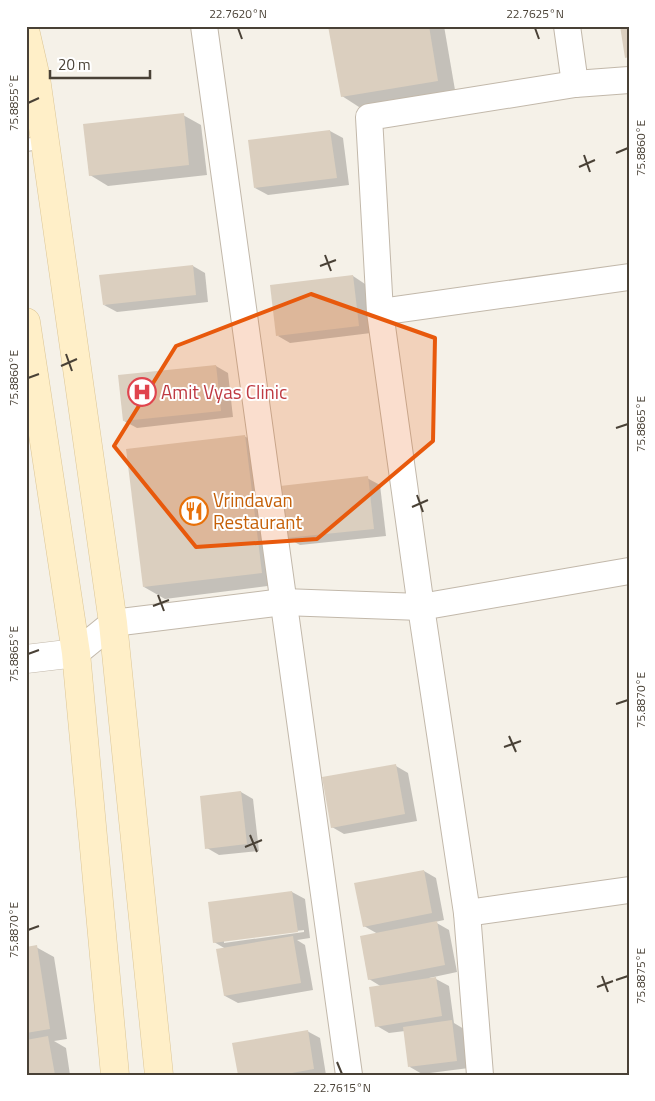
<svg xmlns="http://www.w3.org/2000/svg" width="655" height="1101" font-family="'Titillium Web',sans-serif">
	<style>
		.shadow { fill: #0003; fill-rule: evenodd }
		.building { fill: #dbcfbf }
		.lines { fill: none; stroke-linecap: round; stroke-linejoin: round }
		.service-casing { stroke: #c2b8aa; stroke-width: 14 }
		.minor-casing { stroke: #c2b8aa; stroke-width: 28 }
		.tertiary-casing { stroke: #c2b8aa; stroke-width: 29 }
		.secondary-casing { stroke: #dcc696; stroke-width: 29 }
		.service { stroke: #fff; stroke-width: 12 }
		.minor { stroke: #fff; stroke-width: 26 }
		.tertiary { stroke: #fff; stroke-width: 28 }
		.secondary { stroke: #ffefc8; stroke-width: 28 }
		.marked { fill: #e8590c; fill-opacity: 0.2; stroke: #e8590c; stroke-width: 4; stroke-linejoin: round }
		.ticks { fill: none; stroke: #494136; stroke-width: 2 }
		.labels { text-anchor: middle; stroke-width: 4; stroke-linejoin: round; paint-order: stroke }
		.health-label { font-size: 19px; fill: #be3a42; stroke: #fff; text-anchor: start }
		.food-label { font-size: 19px; fill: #c56008; stroke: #fff; text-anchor: start }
		.neatline { fill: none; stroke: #494136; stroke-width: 2 }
		.ticks-label { font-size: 12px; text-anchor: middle; fill: #494136 }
	</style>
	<rect width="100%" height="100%" fill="#f5f1e8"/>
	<!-- shadow -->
	<g class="shadow">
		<polygon points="330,26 444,26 455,90 359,107 342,96"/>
		<polygon points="183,115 201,125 207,175 108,186 90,175"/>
		<polygon points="330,131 343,138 349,185 268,195 255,188"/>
		<polygon points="193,266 205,273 208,302 117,312 104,305"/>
		<polygon points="353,276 365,284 371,333 290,343 278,336"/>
		<polygon points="216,366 228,373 233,417 137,428 124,421"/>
		<polygon points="244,436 266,448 283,584 165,599 144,587"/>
		<polygon points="367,478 380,485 386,536 300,545 287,538"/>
		<polygon points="396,766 408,773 417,821 344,834 332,827"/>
		<polygon points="241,792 253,799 259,851 219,855 207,848"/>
		<polygon points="424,871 436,878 444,920 435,922 449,930 457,972 429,978 429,980 436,979 449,986 454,1023 464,1029 469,1068 422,1074 410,1067 405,1031 389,1033 377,1026 382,987 369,979 378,934 364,926"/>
		<path d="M 292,892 L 305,899 L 310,938 L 297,940 L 305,945 L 313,990 L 238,1003 L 225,996 L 226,949 L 214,942 ZM 304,930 L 304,932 L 224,943 L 224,940 Z"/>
		<polygon points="36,947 54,957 67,1039 54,1041 66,1048 70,1075 26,1075 26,948"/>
		<polygon points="307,1031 320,1038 326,1075 240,1075"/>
	</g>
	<!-- building -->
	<g class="building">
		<polygon points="328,26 429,26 438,81 341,97"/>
		<polygon points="620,26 629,26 629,57 625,58"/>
		<polygon points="184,113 189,165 89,176 83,124"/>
		<polygon points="330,130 337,178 254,188 248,140"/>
		<polygon points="193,265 196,295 103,305 99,275"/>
		<polygon points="353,275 359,326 276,336 270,285"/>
		<polygon points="216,365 221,411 123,421 118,375"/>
		<polygon points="245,435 262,573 143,587 126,449"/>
		<polygon points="368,476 374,529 286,538 280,486"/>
		<polygon points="396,764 405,814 331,828 322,777"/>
		<polygon points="241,791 247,844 205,849 200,796"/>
		<polygon points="424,870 432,913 363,927 354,883"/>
		<polygon points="292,891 298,932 213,943 208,902"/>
		<polygon points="437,921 445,965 368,980 360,936"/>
		<polygon points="293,936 301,983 224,996 216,949"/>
		<polygon points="37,945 50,1029 26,1033 26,947"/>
		<polygon points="436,977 442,1016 375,1027 369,987"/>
		<polygon points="452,1020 457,1061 408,1067 403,1027"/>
		<polygon points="308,1030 314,1069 281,1075 238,1075 232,1043"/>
		<polygon points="48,1036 55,1075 26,1075 26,1040"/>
	</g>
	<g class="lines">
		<defs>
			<polyline id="service" points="26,145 45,142"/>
			<g id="minor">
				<polyline points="204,26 349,1075"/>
				<polyline points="567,26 575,84"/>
				<polyline points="380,312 629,277"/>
				<polyline points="76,653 113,623 283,602 421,607 629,571"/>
				<polyline points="467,913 629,890"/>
				<polyline points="480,1075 467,913 421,607 380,312 369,117 575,84 629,80"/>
			</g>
			<polyline id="tertiary" points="26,659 76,653"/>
			<g id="secondary">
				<polyline points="26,34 36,78 113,623 159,1075"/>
				<polyline points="26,322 76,653 115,1075"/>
			</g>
		</defs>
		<!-- service casing -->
		<use href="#service" class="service-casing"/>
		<!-- minor casing -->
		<use href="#minor" class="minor-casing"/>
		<!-- tertiary casing -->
		<use href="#tertiary" class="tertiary-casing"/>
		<!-- secondary casing -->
		<use href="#secondary" class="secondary-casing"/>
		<!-- service -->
		<use href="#service" class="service"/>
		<!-- minor -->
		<use href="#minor" class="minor"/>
		<!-- tertiary -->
		<use href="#tertiary" class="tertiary"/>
		<!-- secondary -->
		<use href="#secondary" class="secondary"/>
	</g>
	<!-- marked area -->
	<path class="marked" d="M 311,294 L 435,338 L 433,441 L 317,539 L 196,547 L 114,446 L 176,346 Z"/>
	<!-- ticks -->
	<path class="ticks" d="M 238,28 L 242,39M 535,28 L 539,39M 28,103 L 39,98M 616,153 L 628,148M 584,155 L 590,172M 579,167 L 595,160M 325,255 L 331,271M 320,266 L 336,260M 66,354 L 72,371M 61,366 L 77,359M 28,378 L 39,374M 616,428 L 628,424M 417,495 L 423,512M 412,507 L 428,500M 158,595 L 164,611M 153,606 L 169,600M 28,654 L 39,650M 616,704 L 628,700M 509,736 L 516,752M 504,747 L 521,741M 250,835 L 257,852M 245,847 L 262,840M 28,930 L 39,926M 602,976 L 608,992M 616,980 L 628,976M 597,987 L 613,981M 337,1062 L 342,1074"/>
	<!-- icons -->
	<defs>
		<symbol id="hospital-ring" viewBox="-11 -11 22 22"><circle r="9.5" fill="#fff" stroke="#e0444e" stroke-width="1.5"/><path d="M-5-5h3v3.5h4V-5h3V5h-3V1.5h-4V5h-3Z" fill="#e0444e"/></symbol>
		<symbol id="restaurant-ring" viewBox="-11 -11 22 22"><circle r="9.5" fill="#fff" stroke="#e8710a" stroke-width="1.5"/><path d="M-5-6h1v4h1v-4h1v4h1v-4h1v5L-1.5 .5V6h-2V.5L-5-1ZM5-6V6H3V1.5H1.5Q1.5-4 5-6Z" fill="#e8710a"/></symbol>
	</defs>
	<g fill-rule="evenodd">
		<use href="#hospital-ring" x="126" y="376" width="32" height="32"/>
		<use href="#restaurant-ring" x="178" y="495" width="32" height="32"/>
	</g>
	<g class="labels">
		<!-- health labels -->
		<g class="health-label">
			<text x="161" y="399">Amit Vyas Clinic</text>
		</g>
		<!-- food labels -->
		<g class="food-label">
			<text x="213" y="507">Vrindavan<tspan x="213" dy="22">Restaurant</tspan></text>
		</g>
	</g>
	<!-- border -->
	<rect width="655" height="1101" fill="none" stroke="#ffffff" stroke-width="55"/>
	<!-- scale -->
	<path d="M50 70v8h100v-8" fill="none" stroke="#494136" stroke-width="2.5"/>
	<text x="58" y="70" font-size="15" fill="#494136" stroke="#ffffff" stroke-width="4" paint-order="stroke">20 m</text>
	<rect x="28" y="28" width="600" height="1046" class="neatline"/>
	<g class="ticks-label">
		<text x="238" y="18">22.7620°N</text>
		<text x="535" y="18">22.7625°N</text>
		<text transform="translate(14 103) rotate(-90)" y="4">75.8855°E</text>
		<text transform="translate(641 148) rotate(-90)" y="4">75.8860°E</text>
		<text transform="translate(14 378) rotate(-90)" y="4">75.8860°E</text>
		<text transform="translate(641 424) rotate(-90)" y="4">75.8865°E</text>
		<text transform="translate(14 654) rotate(-90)" y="4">75.8865°E</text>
		<text transform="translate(641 700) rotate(-90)" y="4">75.8870°E</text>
		<text transform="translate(14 930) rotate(-90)" y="4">75.8870°E</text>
		<text transform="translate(641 976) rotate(-90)" y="4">75.8875°E</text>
		<text x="342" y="1092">22.7615°N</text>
	</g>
</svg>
